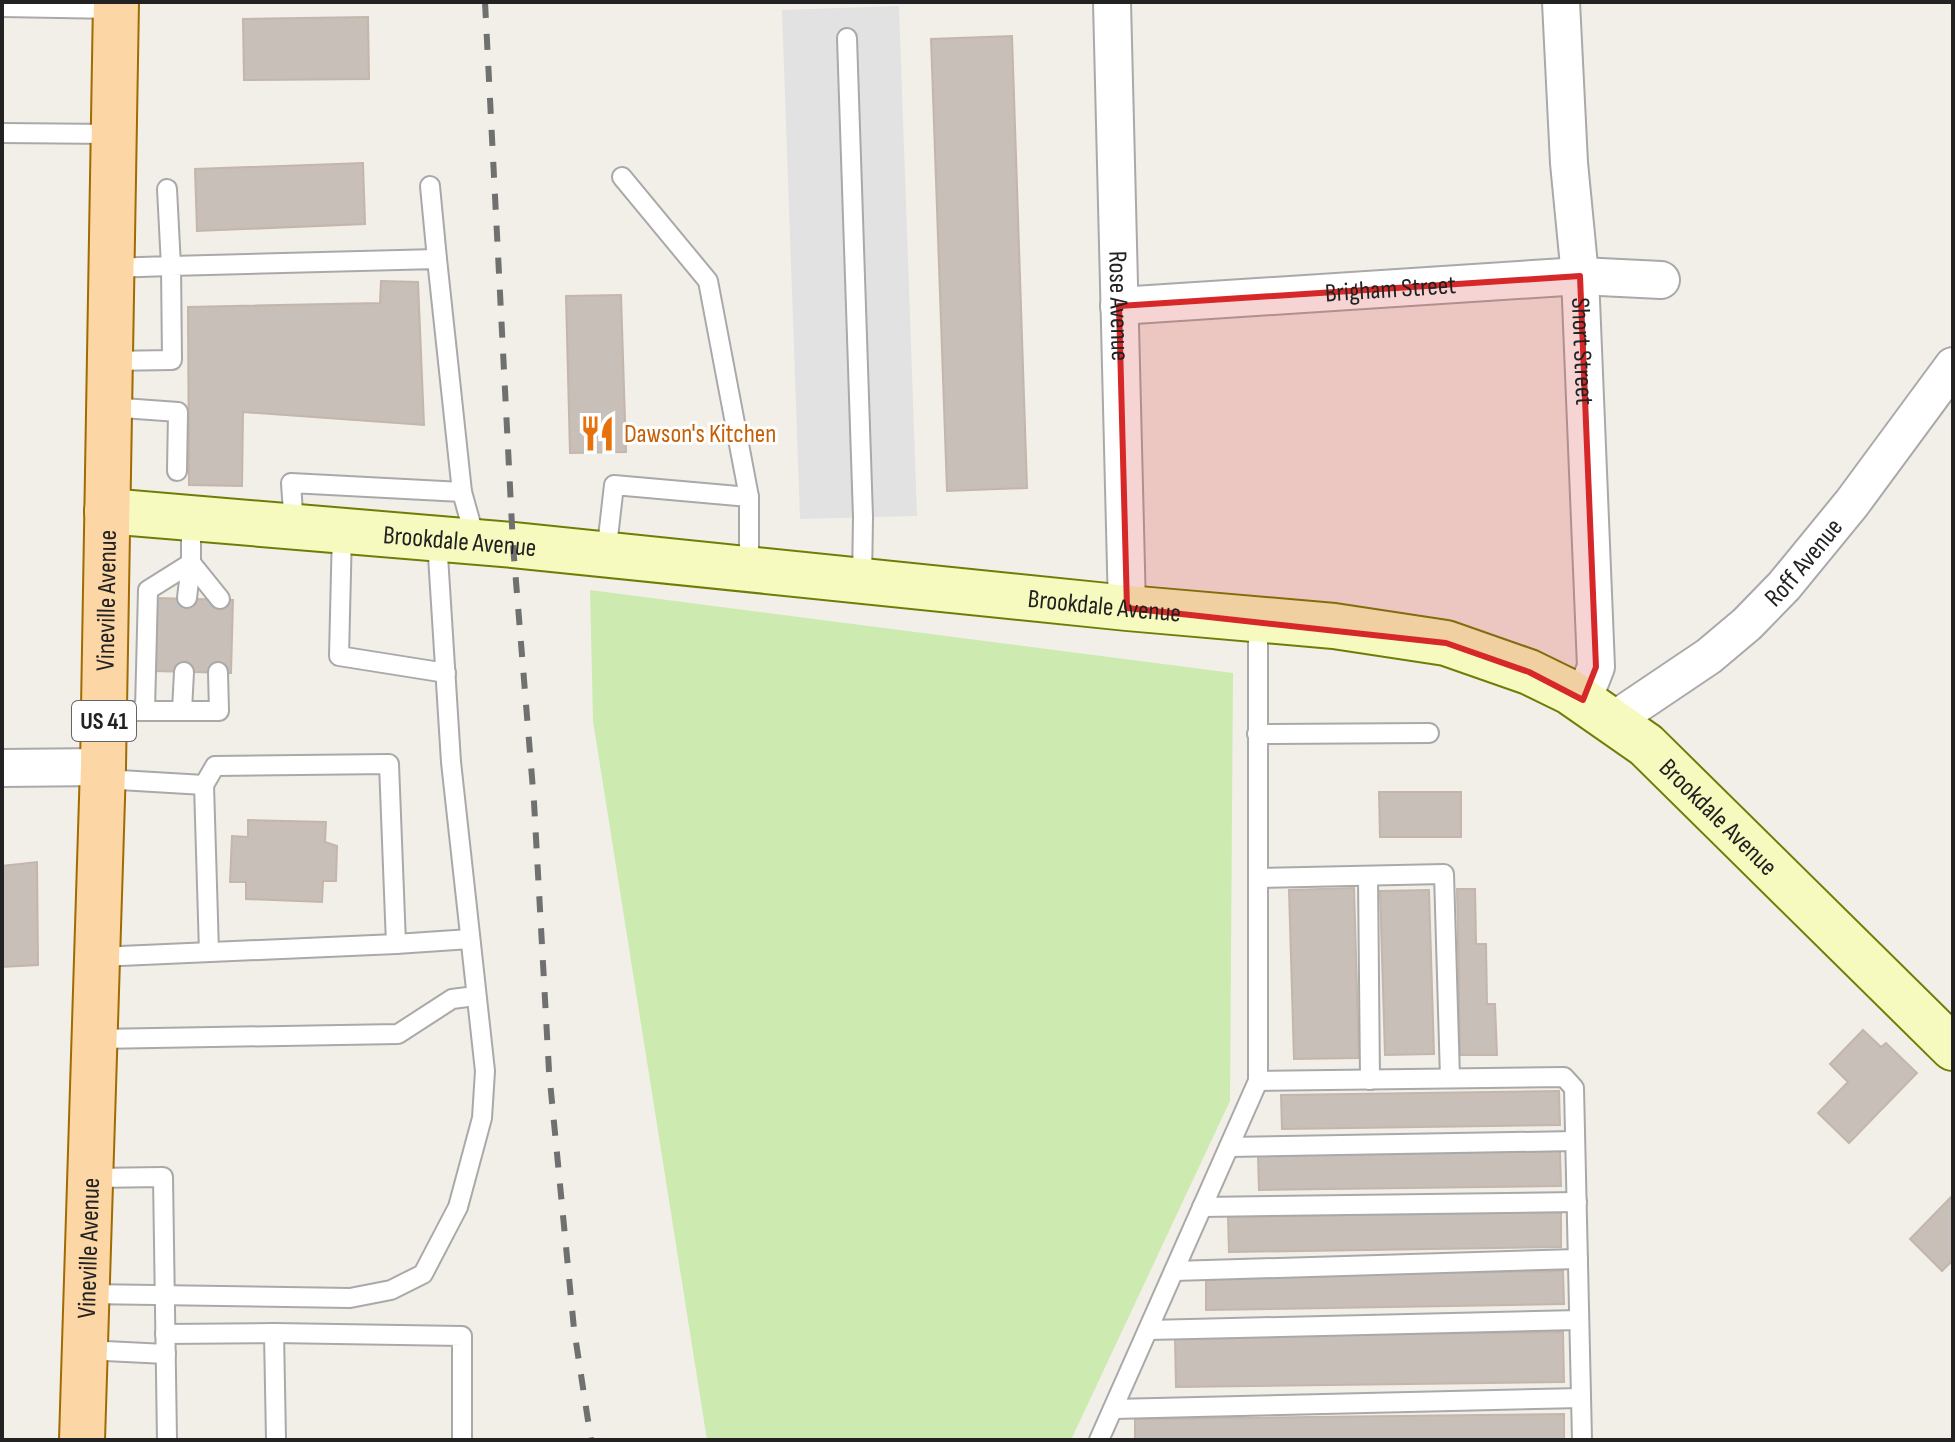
<svg xmlns="http://www.w3.org/2000/svg" width="1955" height="1442" font-family="'Sofia Sans Condensed',sans-serif">
	<style>
		.grass { fill: #cdebb0 }
		.parking { fill: #e2e2e2 }
		.building { fill: #c7bfb8; stroke: #c4b6ab; stroke-width: 2 }
		.lines { fill: none; stroke-linecap: round; stroke-linejoin: round }
		.lane-casing { stroke: #a9a9a9; stroke-width: 22 }
		.street-casing { stroke: #a9a9a9; stroke-width: 40 }
		.secondary-casing { stroke: #707d05; stroke-width: 48 }
		.primary-casing { stroke: #a06b00; stroke-width: 48 }
		.lane { stroke: #fff; stroke-width: 18 }
		.street { stroke: #fff; stroke-width: 36 }
		.secondary { stroke: #f7fabf; stroke-width: 44 }
		.primary { stroke: #fcd6a4; stroke-width: 44 }
		.rail { stroke: #707070; stroke-width: 6; stroke-dasharray: 16 16; stroke-linecap: butt }
		.marked { fill: #d62828; fill-opacity: 0.2; stroke: #d62828; stroke-width: 6; stroke-linejoin: round }
		.labels { text-anchor: middle; stroke-width: 6; stroke-linejoin: round; paint-order: stroke }
		.shield { fill: #fff; stroke: #646464; stroke-width: 2 }
		.shield-label { font-size: 24px; font-weight: bold; fill: #222 }
		.street-label { font-size: 26px; fill: #222; stroke: #fff }
		.food-label { font-size: 26px; fill: #c56008; stroke: #fff; text-anchor: start }
	</style>
	<rect width="100%" height="100%" fill="#f2efe9"/>
	<!-- grass -->
	<polygon class="grass" points="590,590 1233,673 1230,1101 1071,1440 707,1440 593,721"/>
	<!-- parking -->
	<polygon class="parking" points="899,6 917,516 800,519 782,10"/>
	<!-- building -->
	<g class="building">
		<polygon points="368,17 369,79 244,80 243,19"/>
		<polygon points="1012,36 1027,488 947,491 931,39"/>
		<polygon points="363,163 365,224 197,231 195,169"/>
		<polygon points="381,281 418,282 424,425 243,412 242,486 189,485 188,307 380,303"/>
		<polygon points="621,295 626,452 570,453 566,296"/>
		<polygon points="155,598 233,600 231,673 153,671"/>
		<polygon points="1379,792 1461,792 1461,837 1380,837"/>
		<polygon points="248,820 326,822 325,842 337,846 336,881 323,881 322,902 246,899 246,882 230,882 232,836 248,837"/>
		<polygon points="37,862 38,965 2,967 2,866"/>
		<polygon points="1354,888 1359,1058 1294,1059 1289,890"/>
		<polygon points="1457,889 1475,889 1476,944 1486,944 1487,1004 1495,1004 1497,1055 1460,1055"/>
		<polygon points="1429,890 1434,1054 1385,1055 1380,891"/>
		<polygon points="1863,1030 1881,1047 1886,1043 1917,1073 1849,1143 1818,1113 1848,1082 1830,1064"/>
		<polygon points="1559,1091 1560,1125 1282,1129 1281,1095"/>
		<polygon points="1560,1151 1561,1186 1259,1190 1258,1156"/>
		<polygon points="1953,1195 1953,1260 1942,1271 1910,1239"/>
		<polygon points="1561,1212 1561,1247 1229,1252 1228,1217"/>
		<polygon points="1563,1271 1564,1304 1206,1310 1206,1277"/>
		<polygon points="1563,1332 1564,1382 1176,1387 1175,1337"/>
		<polygon points="1564,1414 1564,1440 1135,1440 1135,1419"/>
	</g>
	<g class="lines">
		<defs>
			<g id="lane">
				<polyline points="2,7 115,9"/>
				<polyline points="847,38 863,517 862,582"/>
				<polyline points="2,133 112,134"/>
				<polyline points="622,177 708,281 749,497"/>
				<polyline points="430,186 437,259"/>
				<polyline points="110,268 171,266 167,189"/>
				<polyline points="109,361 172,360 171,266 437,259 462,492"/>
				<polyline points="109,407 178,412 177,471"/>
				<polyline points="191,518 191,563 220,599"/>
				<polyline points="294,527 291,483 462,492 476,542"/>
				<polyline points="342,531 339,656 446,673"/>
				<polyline points="606,555 614,485 749,497 749,570"/>
				<polyline points="187,598 191,563"/>
				<polyline points="145,710 148,590 191,563"/>
				<polyline points="182,710 184,672"/>
				<polyline points="104,711 219,711 218,672"/>
				<polyline points="1257,734 1429,733"/>
				<polyline points="204,785 209,952"/>
				<polyline points="1368,876 1370,1080"/>
				<polyline points="1258,878 1444,874 1450,1078"/>
				<polyline points="396,944 470,939"/>
				<polyline points="98,957 396,944 389,764 215,766 204,785 103,779"/>
				<polyline points="96,1039 398,1034 452,999 475,996"/>
				<polyline points="1258,1081 1564,1077 1574,1088 1582,1440"/>
				<polyline points="1229,1147 1575,1141"/>
				<polyline points="92,1178 163,1177 167,1440"/>
				<polyline points="1202,1207 1577,1202"/>
				<polyline points="1174,1271 1578,1259"/>
				<polyline points="87,1294 350,1298 391,1290 423,1274 458,1207 482,1118 485,1071 451,762 437,540"/>
				<polyline points="1148,1330 1579,1320"/>
				<polyline points="274,1333 462,1336 462,1440"/>
				<polyline points="165,1334 274,1333 276,1440"/>
				<polyline points="85,1350 166,1354"/>
				<polyline points="1113,1409 1581,1398"/>
				<polyline points="1099,1440 1258,1081 1258,619"/>
			</g>
			<g id="street">
				<path id="s1" d="M 1112,2 L 1127,608"/>
				<path id="s2" d="M 1561,2 L 1569,163 L 1580,276 L 1596,667 L 1583,700"/>
				<path id="s3" d="M 1119,306 L 1580,276 L 1661,280"/>
				<path id="s4" d="M 1614,720 L 1709,656 L 1747,624 L 1784,586 L 1852,503 L 1953,366"/>
				<polyline points="2,768 103,767"/>
			</g>
			<g id="secondary">
				<path id="s5" d="M 107,511 L 513,545 L 1127,608 L 1334,626 L 1446,643 L 1529,672 L 1570,692 L 1646,745 L 1953,1048"/>
			</g>
			<g id="primary">
				<path id="s6" d="M 82,1440 L 103,767 L 116,2"/>
			</g>
		</defs>
		<!-- lane casing -->
		<use href="#lane" class="lane-casing"/>
		<!-- street casing -->
		<use href="#street" class="street-casing"/>
		<!-- secondary casing -->
		<use href="#secondary" class="secondary-casing"/>
		<!-- primary casing -->
		<use href="#primary" class="primary-casing"/>
		<!-- lane -->
		<use href="#lane" class="lane"/>
		<!-- street -->
		<use href="#street" class="street"/>
		<!-- secondary -->
		<use href="#secondary" class="secondary"/>
		<!-- primary -->
		<use href="#primary" class="primary"/>
		<!-- rail -->
		<polyline class="rail" points="485,2 513,545 534,802 549,1071 574,1329 591,1440"/>
	</g>
	<!-- marked area -->
	<path class="marked" d="M 1580,276 L 1596,667 L 1583,700 L 1529,672 L 1446,643 L 1127,608 L 1119,306 Z"/>
	<!-- icons -->
	<defs>
		<symbol id="restaurant-bare" viewBox="-9 -9 18 18"><path d="M-5-6h1v4h1v-4h1v4h1v-4h1v5L-1.5 .5V6h-2V.5L-5-1ZM5-6V6H3V1.5H1.5Q1.5-4 5-6Z" fill="#e8710a" stroke="#fff" stroke-width="2.5" paint-order="stroke"/></symbol>
	</defs>
	<g fill-rule="evenodd">
		<use href="#restaurant-bare" x="572" y="408" width="51" height="51"/>
	</g>
	<g class="labels">
		<!-- shield labels -->
		<rect class="shield" x="72" y="701" width="64" height="40" rx="6"/>
		<g class="shield-label">
			<text x="104" y="729">US 41</text>
		</g>
		<!-- street labels -->
		<g class="street-label">
			<text dy="9" stroke="none"><textPath href="#s3" startOffset="272">Brigham Street</textPath></text>
			<text dy="9" stroke="none"><textPath href="#s1" startOffset="304">Rose Avenue</textPath></text>
			<text dy="9" stroke="none"><textPath href="#s2" startOffset="350">Short Street</textPath></text>
			<text dy="9" stroke="none"><textPath href="#s5" startOffset="354">Brookdale Avenue</textPath></text>
			<text dy="9" stroke="none"><textPath href="#s4" startOffset="248">Roff Avenue</textPath></text>
			<text dy="9" stroke="none"><textPath href="#s6" startOffset="840">Vineville Avenue</textPath></text>
			<text dy="9" stroke="none"><textPath href="#s5" startOffset="1002">Brookdale Avenue</textPath></text>
			<text dy="9" stroke="none"><textPath href="#s5" startOffset="1674">Brookdale Avenue</textPath></text>
			<text dy="9" stroke="none"><textPath href="#s6" startOffset="192">Vineville Avenue</textPath></text>
		</g>
		<!-- food labels -->
		<g class="food-label">
			<text x="624" y="442">Dawson's Kitchen</text>
		</g>
	</g>
	<!-- border -->
	<rect width="1955" height="1442" fill="none" stroke="#222222" stroke-width="8"/>
</svg>
